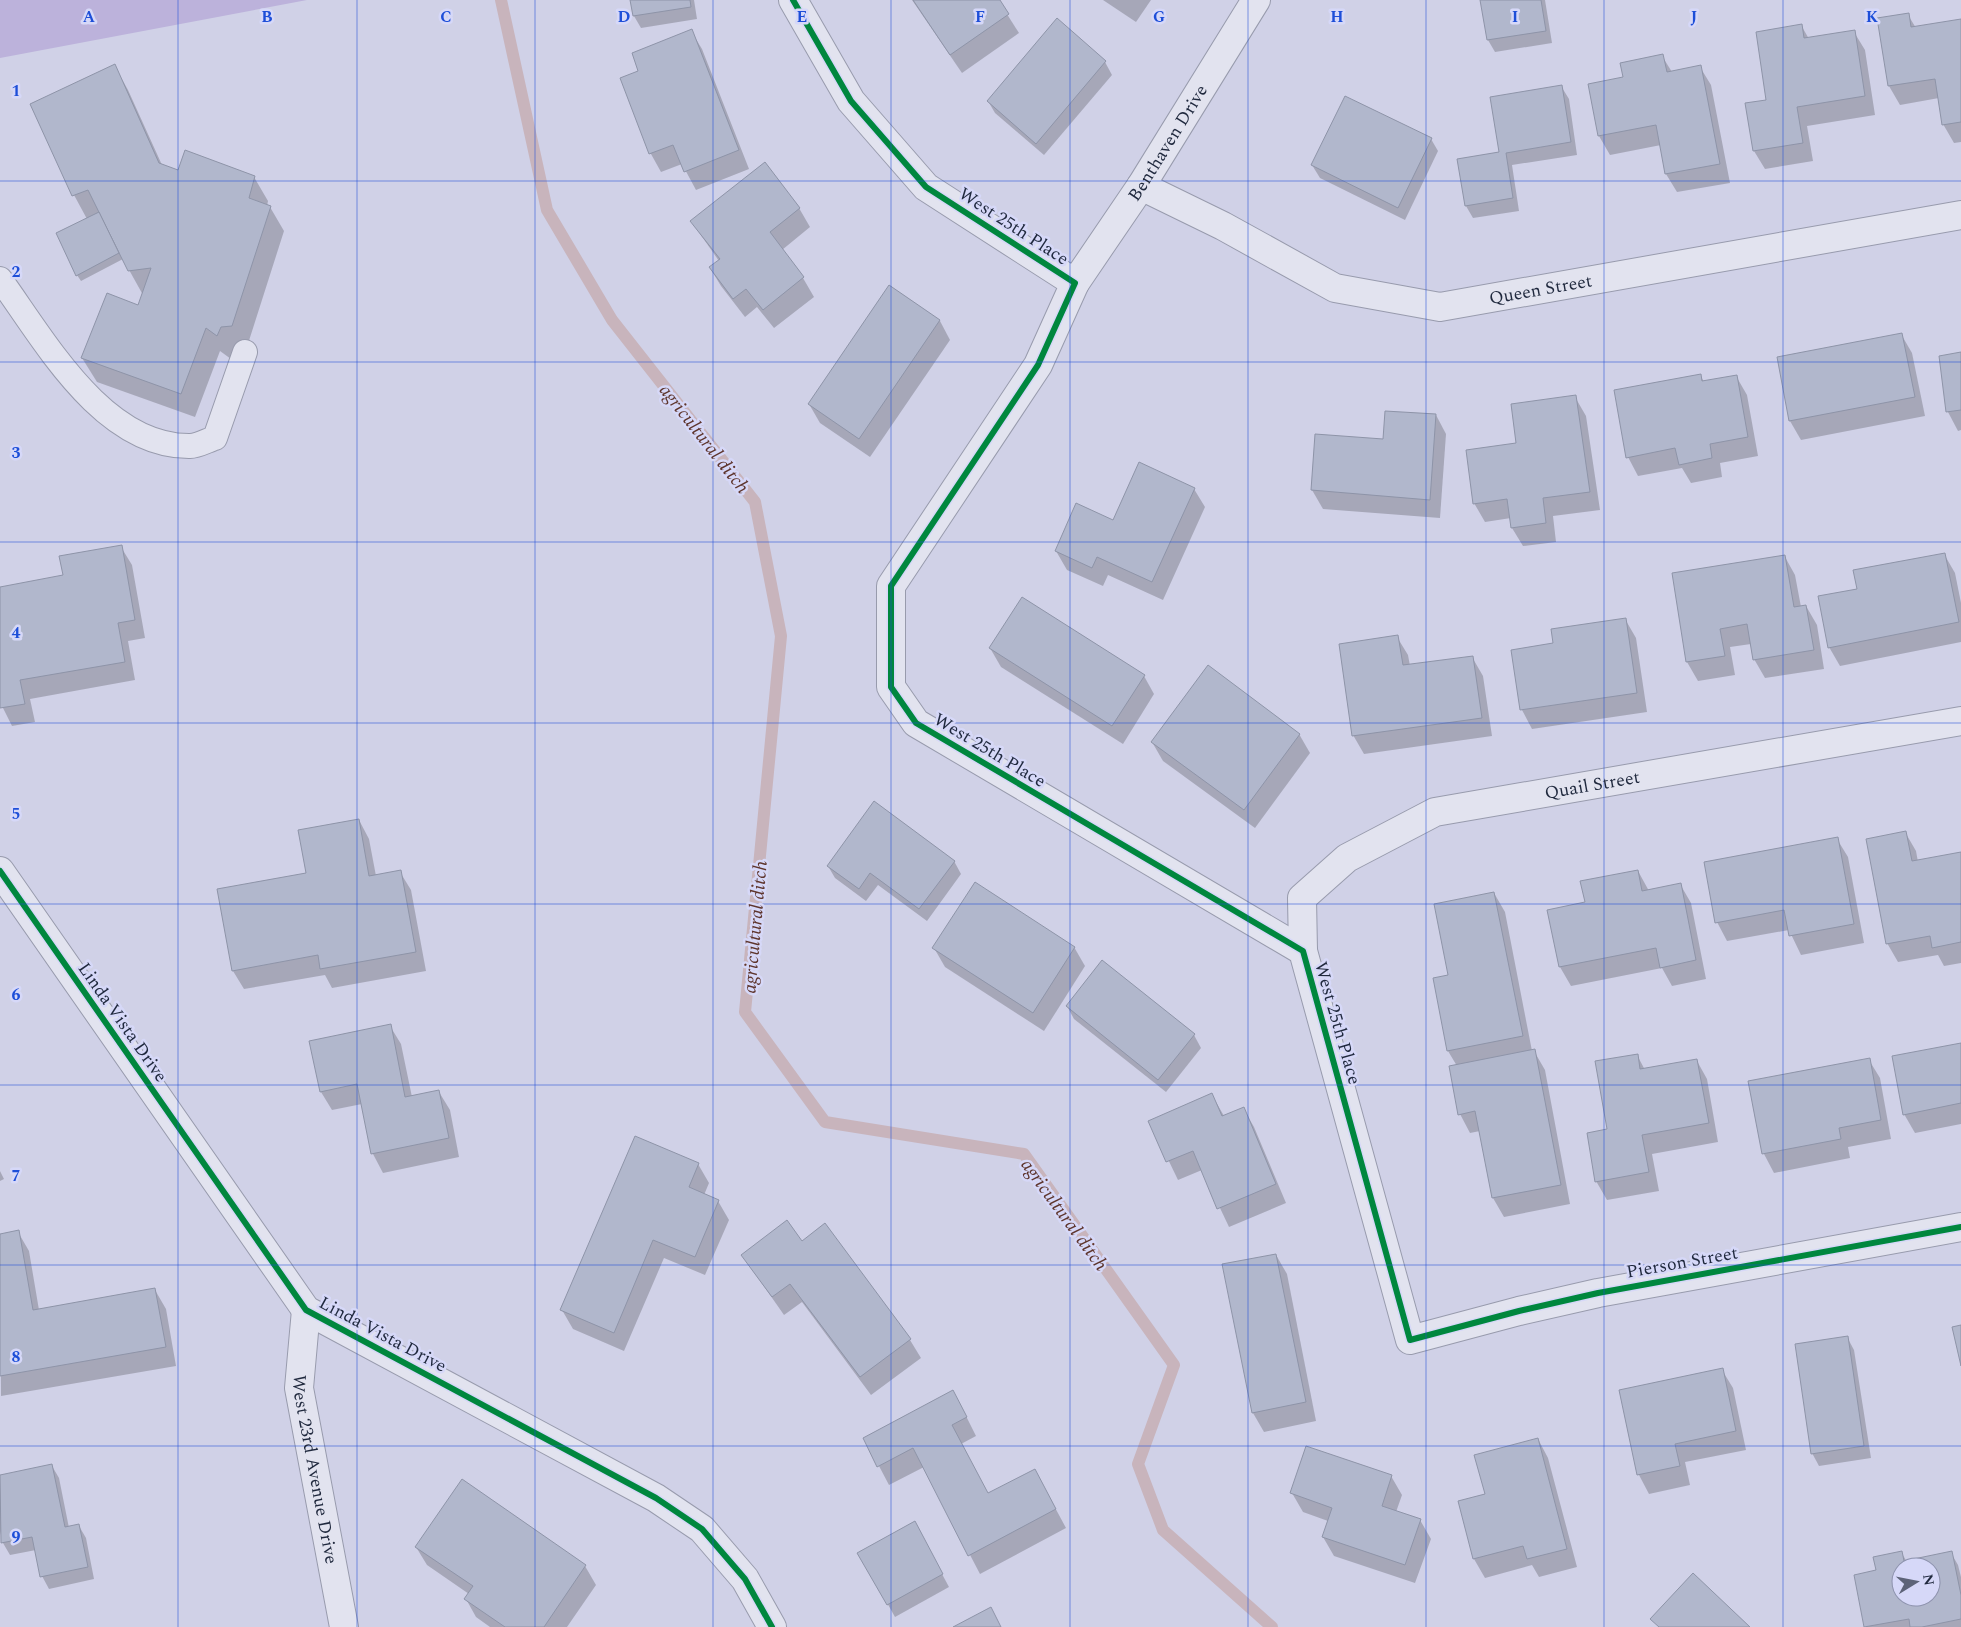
<svg xmlns="http://www.w3.org/2000/svg" width="1961" height="1627" font-family="Spectral,serif">
	<style>
		.green { fill: #bcb2db }
		.shadow { fill: #0003; fill-rule: evenodd }
		.lines { fill: none; stroke-linecap: round; stroke-linejoin: round }
		.stream { stroke: #c8b4bc; stroke-width: 12 }
		.building { fill: #b1b7cc; stroke: #8e94a8; fill-rule: evenodd }
		.service-casing { stroke: #989bad; stroke-width: 26 }
		.minor-casing { stroke: #989bad; stroke-width: 30 }
		.service { stroke: #e2e3ef; stroke-width: 24 }
		.minor { stroke: #e2e3ef; stroke-width: 28 }
		.cycleway-casing { stroke: #d6d8f8; stroke-width: 9 }
		.cycleway { stroke: #00873e; stroke-width: 6 }
		.grid { fill: none; stroke: #1d4ed8; stroke-width: 1; stroke-opacity: 0.55 }
		.labels { text-anchor: middle; stroke-width: 5; stroke-linejoin: round; paint-order: stroke }
		.street-label { font-size: 18px; fill: #1f283d; stroke: #d6d8f8 }
		.water-label { font-size: 19px; font-style: italic; fill: #5e352d; stroke: #d6d8f8 }
		.grid-label { font-size: 16px; text-anchor: middle; font-weight: bold; fill: #1d4ed8; stroke: #d6d8f8; stroke-width: 5; stroke-linejoin: round; paint-order: stroke }
	</style>
	<rect width="100%" height="100%" fill="#d0d1e7"/>
	<!-- green -->
	<polygon class="green" points="0,0 307,0 0,58"/>
	<!-- shadow -->
	<g class="shadow">
		<polygon points="632,0 694,0 697,19 641,28 634,16"/>
		<polygon points="912,0 998,0 1019,33 962,73"/>
		<polygon points="1103,0 1151,0 1136,22"/>
		<polygon points="1481,0 1545,0 1552,43 1495,52 1488,40"/>
		<polygon points="1908,15 1916,28 1961,20 1961,142 1954,143 1943,124 1939,98 1900,105 1889,86"/>
		<polygon points="1057,20 1105,62 1112,75 1044,155 995,113 988,101"/>
		<polygon points="1801,25 1809,39 1854,32 1865,50 1875,115 1807,126 1813,161 1765,169 1754,151"/>
		<polygon points="691,31 702,49 749,169 696,190 682,164 661,172 651,154 621,79 640,72"/>
		<polygon points="1662,56 1672,72 1700,67 1711,85 1730,183 1677,192 1666,174 1661,145 1610,155 1599,136 1590,85 1624,78"/>
		<polygon points="114,65 128,90 162,165 179,172 254,177 268,201 267,206 270,207 284,231 246,350 231,359 220,351 195,417 97,382 82,358 139,307 143,295 123,259 81,281 77,275 87,219 74,195"/>
		<polygon points="1561,86 1569,99 1577,155 1512,165 1519,211 1473,218 1466,206 1500,153"/>
		<polygon points="1431,139 1438,151 1405,220 1320,178 1312,165"/>
		<polygon points="799,208 810,227 782,250 803,278 814,297 774,328 757,307 745,317 721,286 710,268 719,261 691,221"/>
		<polygon points="890,286 940,321 950,340 870,457 820,423 809,404"/>
		<polygon points="1901,334 1912,353 1925,416 1801,440 1790,421 1778,358"/>
		<polygon points="1961,354 1961,430 1958,431 1948,412 1940,357"/>
		<polygon points="1700,375 1704,382 1736,376 1747,395 1758,456 1720,463 1722,477 1691,483 1682,468 1638,476 1628,457"/>
		<polygon points="1575,397 1586,416 1600,510 1553,516 1556,542 1523,546 1512,528 1511,518 1485,522 1474,503 1517,444"/>
		<polygon points="1436,415 1446,434 1440,518 1323,509 1312,490 1384,440"/>
		<polygon points="1194,489 1205,507 1163,600 1108,575 1103,586 1067,570 1056,551 1114,522"/>
		<polygon points="121,547 132,565 145,638 128,641 135,680 30,699 35,722 12,726 0,702 0,588 64,576"/>
		<polygon points="1944,554 1955,573 1961,603 1961,642 1840,666 1829,647 1858,590"/>
		<polygon points="1785,557 1795,575 1801,607 1806,606 1817,625 1824,669 1765,678 1754,659 1751,644 1730,647 1735,675 1698,681 1687,662 1673,574"/>
		<polygon points="1625,619 1636,638 1647,712 1532,729 1522,710 1512,651 1555,644"/>
		<polygon points="1397,637 1408,655 1410,666 1472,657 1483,676 1492,736 1364,754 1353,735"/>
		<polygon points="990,648 1144,676 1154,694 1123,744 1001,667"/>
		<polygon points="1299,734 1310,753 1255,828 1163,761 1152,742"/>
		<polygon points="359,820 369,839 376,876 400,872 411,890 426,971 332,988 325,975 244,989 233,971 307,874"/>
		<polygon points="1905,832 1916,851 1918,862 1961,854 1961,963 1944,966 1938,955 1898,962 1887,943"/>
		<polygon points="1837,839 1848,857 1864,943 1801,955 1789,930 1727,941 1717,922"/>
		<polygon points="954,861 961,874 927,921 878,885 866,901 835,878 828,866"/>
		<polygon points="1638,871 1649,891 1680,884 1691,903 1706,979 1672,986 1662,968 1571,986 1560,967 1549,911 1586,903"/>
		<polygon points="1494,893 1505,912 1532,1051 1534,1051 1545,1070 1570,1204 1504,1217 1493,1198 1480,1131 1470,1133 1460,1114 1457,1066 1448,1051 1450,976"/>
		<polygon points="1074,947 1085,966 1044,1031 945,967 934,948"/>
		<polygon points="1067,1006 1194,1035 1201,1048 1166,1092 1074,1019"/>
		<polygon points="390,1026 401,1044 412,1097 439,1092 450,1110 459,1157 383,1173 373,1154 362,1104 332,1110 321,1092"/>
		<polygon points="1961,1044 1961,1124 1915,1133 1904,1114"/>
		<polygon points="1637,1055 1645,1070 1697,1061 1707,1079 1718,1142 1652,1154 1659,1191 1607,1200 1596,1181 1609,1130"/>
		<polygon points="1869,1060 1880,1078 1891,1139 1848,1147 1850,1158 1774,1173 1764,1154 1749,1082"/>
		<polygon points="1212,1095 1224,1116 1243,1108 1254,1127 1286,1203 1229,1227 1202,1170 1178,1180 1150,1122"/>
		<polygon points="698,1164 709,1183 704,1195 718,1201 729,1220 705,1275 664,1258 624,1351 573,1329 562,1310"/>
		<polygon points="0,1171 4,1179 0,1181"/>
		<polygon points="18,1232 29,1251 39,1310 155,1290 166,1309 176,1366 1,1396 0,1235"/>
		<polygon points="801,1242 910,1340 921,1358 871,1395 802,1302 784,1315 742,1255"/>
		<polygon points="1276,1255 1287,1274 1316,1421 1264,1432 1253,1413 1224,1265"/>
		<polygon points="1847,1337 1854,1350 1871,1458 1819,1466 1812,1453"/>
		<polygon points="1722,1370 1733,1388 1746,1450 1685,1462 1690,1485 1649,1494 1639,1475 1621,1391"/>
		<polygon points="963,1410 976,1436 961,1444 988,1495 1045,1489 1066,1528 980,1574 924,1467 889,1485 879,1466"/>
		<polygon points="1538,1439 1548,1458 1577,1567 1539,1577 1532,1565 1485,1578 1474,1559 1459,1502 1486,1495"/>
		<polygon points="52,1466 59,1478 69,1528 79,1526 86,1538 94,1579 49,1589 42,1576 36,1550 10,1555 3,1543 0,1531 0,1477"/>
		<polygon points="1391,1476 1402,1495 1396,1512 1420,1520 1431,1539 1415,1583 1334,1556 1323,1537 1328,1521 1303,1512 1292,1493"/>
		<polygon points="462,1480 585,1566 596,1585 567,1627 490,1627 476,1617 466,1599 469,1594 427,1565 416,1547"/>
		<polygon points="921,1535 949,1587 895,1617 859,1553"/>
		<path d="M 1901,1552 L 1907,1562 L 1951,1553 L 1958,1565 L 1961,1577 L 1961,1627 L 1866,1627 L 1855,1576 L 1877,1571 ZM 1901,1567 L 1931,1567 L 1931,1597 L 1901,1597 Z"/>
	</g>
	<g class="lines">
		<!-- stream -->
		<polyline class="stream" points="501,0 547,210 612,320 755,502 781,636 745,1012 825,1122 1024,1154 1174,1365 1138,1464 1163,1530 1272,1627"/>
	</g>
	<!-- building -->
	<g class="building">
		<polygon points="630,0 690,0 691,7 633,16"/>
		<polygon points="913,0 1000,0 1009,14 950,55"/>
		<polygon points="1480,0 1541,0 1546,31 1487,40"/>
		<polygon points="1909,13 1911,27 1961,19 1961,122 1942,125 1935,79 1888,86 1877,18"/>
		<polygon points="1057,18 1106,61 1036,144 987,101"/>
		<polygon points="1802,24 1804,38 1855,30 1865,96 1797,107 1803,143 1753,151 1745,103 1766,100 1756,32"/>
		<polygon points="692,29 739,150 684,172 673,145 649,154 620,78 638,71 632,53"/>
		<polygon points="1663,54 1667,72 1701,65 1720,164 1665,174 1656,125 1598,136 1588,84 1623,77 1620,63"/>
		<polygon points="115,64 159,163 178,170 185,150 255,176 249,198 271,206 232,326 221,327 217,336 206,328 181,394 81,358 107,293 138,305 151,268 128,271 88,190 72,196 30,104"/>
		<polygon points="1562,85 1571,142 1506,153 1513,198 1465,206 1457,159 1499,152 1490,97"/>
		<polygon points="1345,96 1432,138 1398,208 1311,165"/>
		<polygon points="765,162 800,208 770,232 804,277 763,310 746,289 733,299 709,267 720,259 690,221"/>
		<polygon points="99,212 119,253 76,276 56,233"/>
		<polygon points="889,285 940,320 859,439 808,404"/>
		<polygon points="1902,333 1915,397 1789,421 1777,357"/>
		<polygon points="1961,352 1961,410 1946,412 1939,356"/>
		<polygon points="1701,374 1702,381 1737,375 1748,437 1710,444 1712,458 1679,465 1675,448 1626,458 1614,390"/>
		<polygon points="1576,395 1590,492 1543,498 1546,523 1511,528 1507,499 1473,504 1466,450 1516,443 1511,404"/>
		<polygon points="1385,411 1436,414 1430,500 1311,490 1315,434 1383,439"/>
		<polygon points="1139,462 1195,488 1152,582 1097,557 1092,568 1055,551 1076,503 1113,520"/>
		<polygon points="122,545 135,620 118,623 125,662 20,680 25,704 0,708 0,587 63,575 59,556"/>
		<polygon points="1945,553 1959,622 1828,648 1818,596 1857,589 1853,570"/>
		<polygon points="1785,555 1794,607 1806,605 1814,650 1753,660 1747,624 1720,629 1725,656 1686,662 1672,573"/>
		<polygon points="1022,597 1145,675 1112,726 989,648"/>
		<polygon points="1626,618 1637,693 1520,710 1511,650 1553,643 1551,629"/>
		<polygon points="1398,635 1403,665 1473,656 1482,718 1352,736 1339,644"/>
		<polygon points="1208,665 1300,734 1244,810 1151,742"/>
		<polygon points="874,801 955,861 919,909 870,873 859,889 827,866"/>
		<polygon points="359,819 369,876 401,870 416,952 320,969 318,955 232,971 217,889 306,873 298,830"/>
		<polygon points="1906,831 1912,861 1961,852 1961,942 1932,948 1930,936 1886,944 1866,839"/>
		<polygon points="1838,837 1854,924 1789,936 1784,910 1715,923 1704,862"/>
		<polygon points="1638,870 1642,891 1681,883 1696,960 1660,968 1656,948 1559,967 1547,910 1585,902 1580,881"/>
		<polygon points="975,882 1075,947 1033,1013 932,948"/>
		<polygon points="1494,892 1523,1036 1447,1051 1433,978 1448,975 1434,904"/>
		<polygon points="1102,960 1195,1034 1158,1080 1066,1006"/>
		<polygon points="391,1024 405,1097 439,1090 449,1138 371,1154 357,1084 320,1092 309,1041"/>
		<polygon points="1961,1043 1961,1103 1903,1115 1892,1056"/>
		<polygon points="1535,1049 1561,1185 1492,1198 1475,1111 1458,1115 1449,1066"/>
		<polygon points="1638,1054 1640,1069 1697,1059 1709,1123 1642,1135 1649,1172 1595,1182 1587,1133 1607,1129 1595,1061"/>
		<polygon points="1870,1058 1881,1120 1839,1128 1841,1139 1762,1154 1748,1081"/>
		<polygon points="1212,1093 1222,1116 1244,1107 1276,1184 1217,1209 1193,1151 1166,1162 1148,1121"/>
		<polygon points="635,1136 699,1163 689,1187 719,1200 695,1257 653,1240 614,1333 560,1310"/>
		<polygon points="787,1220 802,1241 825,1223 911,1339 860,1377 790,1284 772,1297 741,1255"/>
		<polygon points="19,1230 33,1310 155,1288 166,1347 0,1376 0,1234"/>
		<polygon points="1276,1254 1306,1402 1252,1413 1222,1264"/>
		<polygon points="1961,1325 1961,1366 1952,1327"/>
		<polygon points="1848,1336 1864,1446 1811,1454 1795,1344"/>
		<polygon points="1723,1368 1736,1431 1675,1444 1680,1466 1637,1475 1619,1390"/>
		<polygon points="953,1390 967,1417 952,1425 988,1493 1035,1469 1056,1509 968,1556 913,1448 877,1467 863,1438"/>
		<polygon points="1538,1438 1567,1549 1527,1559 1523,1546 1473,1559 1458,1501 1485,1494 1474,1455"/>
		<polygon points="1306,1446 1392,1475 1382,1506 1421,1519 1405,1565 1322,1537 1332,1508 1290,1493"/>
		<polygon points="52,1464 65,1527 79,1524 88,1567 40,1577 32,1537 1,1543 0,1475"/>
		<polygon points="462,1479 586,1565 544,1627 505,1627 464,1599 473,1586 415,1547"/>
		<polygon points="915,1521 943,1574 887,1605 857,1553"/>
		<path d="M 1902,1551 L 1904,1561 L 1952,1551 L 1961,1595 L 1961,1619 L 1922,1627 L 1910,1627 L 1909,1619 L 1864,1627 L 1854,1575 L 1876,1570 L 1873,1557 ZM 1901,1567 L 1931,1567 L 1931,1597 L 1901,1597 Z"/>
		<polygon points="1693,1573 1750,1627 1659,1627 1650,1619"/>
		<polygon points="991,1607 1001,1627 953,1627"/>
	</g>
	<g class="lines">
		<defs>
			<path id="service" d="M 0,279 C 45,341 103,447 190,446 C 198,446 208,440 215,438 L 245,352"/>
			<g id="minor">
				<polyline points="793,0 851,101 926,187 1075,283 1038,365 891,586 891,687 916,723 1303,951 1410,1340 1519,1311 1598,1293 1961,1227"/>
				<path id="s1" d="M 1141,186 L 1223,226 L 1335,288 L 1440,307 L 1961,215"/>
				<path id="s2" d="M 1075,283 L 1141,186 L 1256,0"/>
				<polyline points="0,871 306,1310 656,1498 702,1529 745,1579 772,1627"/>
				<path id="s3" d="M 1303,951 L 1302,898 L 1347,858 L 1435,812 L 1961,721"/>
				<path id="s4" d="M 306,1310 L 299,1388 L 344,1627"/>
			</g>
		</defs>
		<!-- service casing -->
		<use href="#service" class="service-casing"/>
		<!-- minor casing -->
		<use href="#minor" class="minor-casing"/>
		<!-- service -->
		<use href="#service" class="service"/>
		<!-- minor -->
		<use href="#minor" class="minor"/>
		<defs>
			<g id="cycleway">
				<polyline points="793,0 851,101 926,187 1075,283 1038,365 891,586 891,687 916,723 1303,951 1410,1340 1519,1311 1598,1293 1961,1227"/>
				<polyline points="0,871 306,1310 656,1498 702,1529 745,1579 772,1627"/>
			</g>
		</defs>
		<!-- cycleway casing -->
		<use href="#cycleway" class="cycleway-casing"/>
		<!-- cycleway -->
		<use href="#cycleway" class="cycleway"/>
	</g>
	<!-- grid -->
	<path class="grid" d="M 178,0 L 178,1627M 357,0 L 357,1627M 535,0 L 535,1627M 713,0 L 713,1627M 891,0 L 891,1627M 1070,0 L 1070,1627M 1248,0 L 1248,1627M 1426,0 L 1426,1627M 1604,0 L 1604,1627M 1783,0 L 1783,1627M 0,181 L 1961,181M 0,362 L 1961,362M 0,542 L 1961,542M 0,723 L 1961,723M 0,904 L 1961,904M 0,1085 L 1961,1085M 0,1265 L 1961,1265M 0,1446 L 1961,1446"/>
	<g class="labels">
		<!-- street labels -->
		<g class="street-label">
			<text dy="6" stroke="none"><textPath href="#s2" startOffset="168">Benthaven Drive</textPath></text>
			<text transform="translate(1014 226) rotate(33)" y="6">West 25th Place</text>
			<text dy="6" stroke="none"><textPath href="#s1" startOffset="428">Queen Street</textPath></text>
			<text transform="translate(990 750) rotate(31)" y="6">West 25th Place</text>
			<text dy="6" stroke="none"><textPath href="#s3" startOffset="372">Quail Street</textPath></text>
			<text transform="translate(123 1022) rotate(55)" y="6">Linda Vista Drive</text>
			<text transform="translate(1338 1023) rotate(74)" y="6">West 25th Place</text>
			<text transform="translate(1682 1262) rotate(-10)" y="6">Pierson Street</text>
			<text transform="translate(383 1334) rotate(28)" y="6">Linda Vista Drive</text>
			<text dy="6" stroke="none"><textPath href="#s4" startOffset="161">West 23rd Avenue Drive</textPath></text>
		</g>
		<!-- water labels -->
		<g class="water-label">
			<text transform="translate(705 438) rotate(52)" y="7">agricultural ditch</text>
			<text transform="translate(754 927) rotate(-85)" y="7">agricultural ditch</text>
			<text transform="translate(1065 1214) rotate(54)" y="7">agricultural ditch</text>
		</g>
	</g>
	<g class="grid-label">
		<text x="89" y="22">A</text>
		<text x="267" y="22">B</text>
		<text x="446" y="22">C</text>
		<text x="624" y="22">D</text>
		<text x="802" y="22">E</text>
		<text x="980" y="22">F</text>
		<text x="1159" y="22">G</text>
		<text x="1337" y="22">H</text>
		<text x="1515" y="22">I</text>
		<text x="1694" y="22">J</text>
		<text x="1872" y="22">K</text>
		<text x="16" y="96">1</text>
		<text x="16" y="277">2</text>
		<text x="16" y="458">3</text>
		<text x="16" y="638">4</text>
		<text x="16" y="819">5</text>
		<text x="16" y="1000">6</text>
		<text x="16" y="1181">7</text>
		<text x="16" y="1362">8</text>
		<text x="16" y="1542">9</text>
	</g>
	<!-- north arrow -->
	<g transform="translate(1916 1582) rotate(80)"><circle r="24" fill="#d6d8f8" stroke="#8d92ad"/>
	<path d="M0-4L9 19L0 12L-9 19Z" fill="#5d6378"/>
	<text y="-8" font-size="14" font-weight="bold" text-anchor="middle" fill="#1f283d">N</text>
	</g>
</svg>
